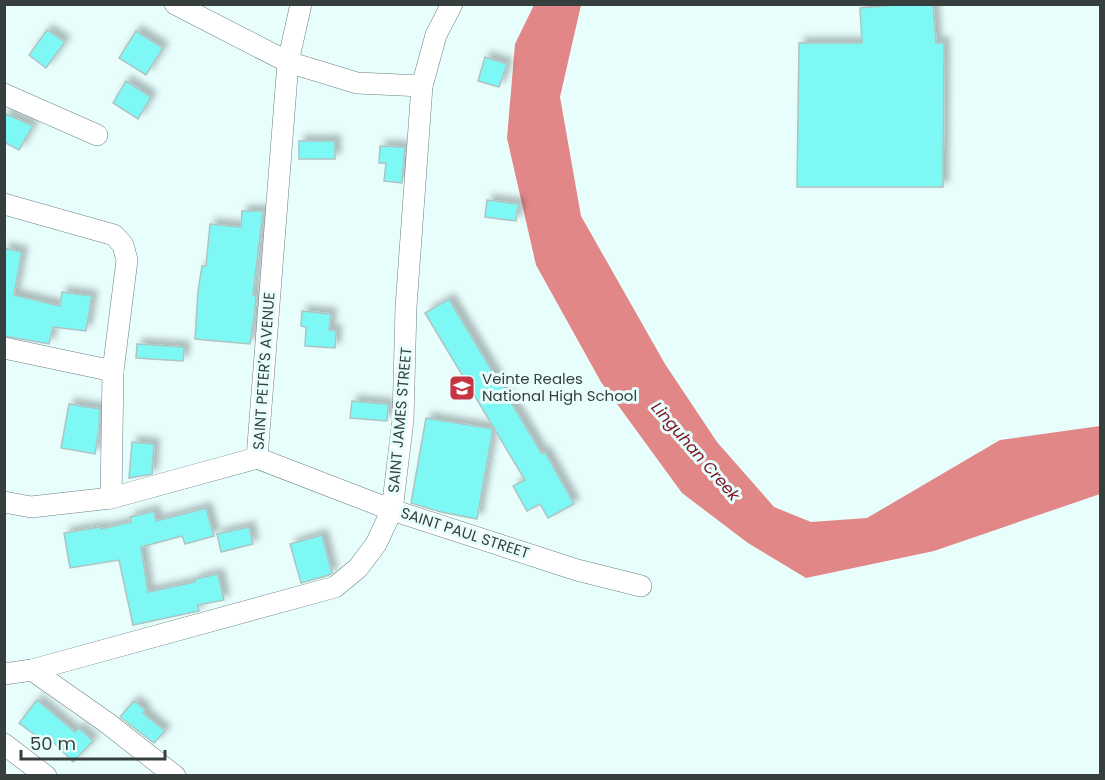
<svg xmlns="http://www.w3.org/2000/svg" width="1105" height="780" font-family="Poppins,sans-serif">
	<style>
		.water { fill: #e18787 }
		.building { fill: #7ef8f4; stroke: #aec4c3; stroke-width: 1.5; filter: url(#shadow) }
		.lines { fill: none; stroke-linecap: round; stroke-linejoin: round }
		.street-casing { stroke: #6c8180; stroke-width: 22 }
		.street { stroke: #fff; stroke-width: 21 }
		.labels { text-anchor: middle; stroke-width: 6; stroke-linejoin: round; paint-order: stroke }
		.street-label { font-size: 15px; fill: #363f3e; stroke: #e7fefd }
		.poi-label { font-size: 15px; fill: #363f3e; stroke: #e7fefd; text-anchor: start }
		.water-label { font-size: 16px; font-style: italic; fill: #801523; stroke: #e7fefd }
	</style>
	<defs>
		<filter id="shadow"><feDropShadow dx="5.5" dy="-5.5" stdDeviation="3" flood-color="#0004"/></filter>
	</defs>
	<rect width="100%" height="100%" fill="#e7fefd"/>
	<!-- water -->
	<polygon class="water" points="534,5 581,5 560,97 581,216 665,364 717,442 774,507 811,522 867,518 1000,440 1100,426 1100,494 934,551 806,578 748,543 682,493 601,382 536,265 507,138 515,44"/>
	<!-- building -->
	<g class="building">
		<polygon points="904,4 933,4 936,43 944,43 943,187 797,187 799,43 862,43 860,8"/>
		<polygon points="47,30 65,42 46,68 29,55"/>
		<polygon points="136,31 163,48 146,75 119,58"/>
		<polygon points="485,57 507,64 499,87 478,81"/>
		<polygon points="126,81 151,97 138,119 113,103"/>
		<polygon points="4,113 33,126 19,150 4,142"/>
		<rect x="299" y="141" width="36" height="18"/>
		<polygon points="380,146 405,147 402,183 384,181 386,163 379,163"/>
		<polygon points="487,200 518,204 516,221 485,217"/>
		<polygon points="242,211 263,211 253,295 256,295 255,310 250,344 195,339 198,291 202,266 206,266 210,224 241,227"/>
		<polygon points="4,248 22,252 14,295 60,306 62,292 92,296 86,331 53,327 49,344 4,336"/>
		<polygon points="449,299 542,454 545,452 574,504 548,518 540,504 527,511 513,486 525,480 425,313"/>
		<polygon points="302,311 331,314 329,330 336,331 335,348 305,346 306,327 301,326"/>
		<polygon points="137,344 184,347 183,361 136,358"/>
		<polygon points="352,401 388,404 387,421 350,418"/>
		<polygon points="69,404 100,409 99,429 95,454 61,448"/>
		<polygon points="426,418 493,429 477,519 441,512 411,503"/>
		<polygon points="132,442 154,444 152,474 129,478"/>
		<polygon points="206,508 214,536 185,544 182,536 141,547 148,592 195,582 195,579 218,574 224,600 198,605 199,611 133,625 119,560 70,568 64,533 100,527 101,529 131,522 130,517 154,511 156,521"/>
		<polygon points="249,527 253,544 221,552 217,534"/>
		<polygon points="322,535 332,573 329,575 301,583 290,544"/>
		<polygon points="37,700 75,732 79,728 93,741 73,762 47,736 43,741 19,723"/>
		<polygon points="134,701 145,710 143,713 165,731 154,743 120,717"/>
	</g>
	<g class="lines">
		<defs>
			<g id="street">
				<polyline points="175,4 288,62 357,83 422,86"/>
				<polyline points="4,94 97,135"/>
				<polyline points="4,204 114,235 123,245 127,260 113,371 111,498"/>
				<polyline points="4,348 113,371"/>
				<polyline points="257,458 288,62 301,4"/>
				<polyline points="257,458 392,510 577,570 641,586"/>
				<polyline points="4,502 31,507 111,498 257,458"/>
				<polyline points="32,670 106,722 175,776"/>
				<polyline points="4,674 32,670 335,587 358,568 376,544 392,510 403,420 406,307 422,86 436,35 452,4"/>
				<polyline points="4,744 46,776"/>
			</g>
		</defs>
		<!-- street casing -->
		<use href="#street" class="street-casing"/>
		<!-- street -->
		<use href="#street" class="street"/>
	</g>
	<!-- icons -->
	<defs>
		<symbol id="school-square" viewBox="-11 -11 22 22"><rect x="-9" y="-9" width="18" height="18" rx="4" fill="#c63544" stroke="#e7fefd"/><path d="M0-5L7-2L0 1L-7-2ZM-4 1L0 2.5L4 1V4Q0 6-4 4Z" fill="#fff"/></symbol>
	</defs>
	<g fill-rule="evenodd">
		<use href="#school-square" x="447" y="373" width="30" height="30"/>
	</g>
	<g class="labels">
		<!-- street labels -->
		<g class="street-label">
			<text transform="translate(264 371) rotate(-86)" y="5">SAINT PETER'S AVENUE</text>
			<text transform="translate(400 420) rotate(-85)" y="5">SAINT JAMES STREET</text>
			<text transform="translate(465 533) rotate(18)" y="5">SAINT PAUL STREET</text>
		</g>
		<!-- poi labels -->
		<g class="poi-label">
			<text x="482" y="384">Veinte Reales<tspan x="482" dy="17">National High School</tspan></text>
		</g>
		<!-- water labels -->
		<g class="water-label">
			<text transform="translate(696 451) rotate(49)" y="6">Linguhan Creek</text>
		</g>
	</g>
	<!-- border -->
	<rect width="1105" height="780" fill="none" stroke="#363f3e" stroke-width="12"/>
	<!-- scale -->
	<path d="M21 750v9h144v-9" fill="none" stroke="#363f3e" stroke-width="3"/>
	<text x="30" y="750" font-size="18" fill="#363f3e" stroke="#e7fefd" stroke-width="4.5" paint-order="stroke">50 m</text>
</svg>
